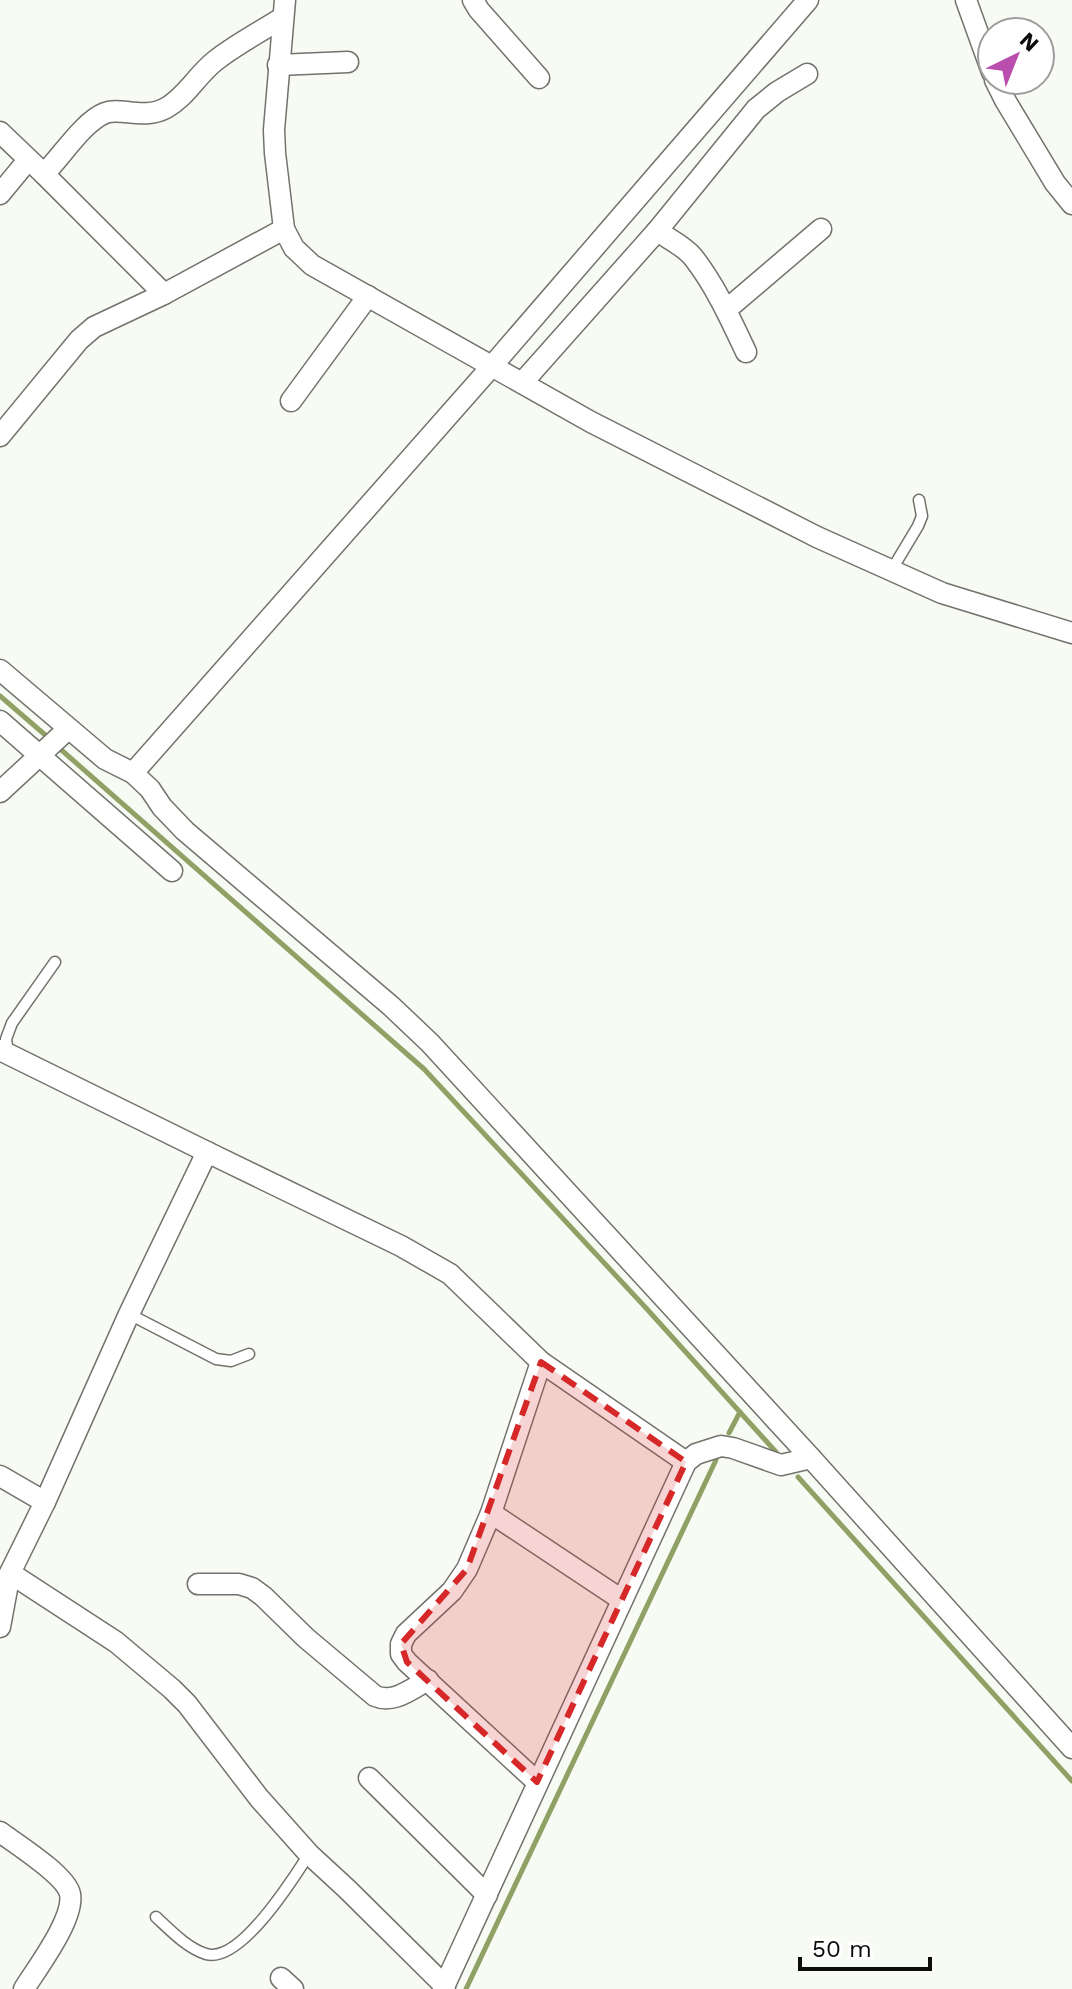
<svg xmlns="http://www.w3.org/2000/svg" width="1072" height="1989" font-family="'Work Sans',sans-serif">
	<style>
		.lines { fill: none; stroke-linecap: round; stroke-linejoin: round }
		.stream { stroke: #90a165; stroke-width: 5 }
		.service-casing { stroke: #71736c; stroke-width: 13 }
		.minor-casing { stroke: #71736c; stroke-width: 23 }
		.service { stroke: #fff; stroke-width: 10 }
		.minor { stroke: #fff; stroke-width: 20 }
		.marked { fill: #d62828; fill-opacity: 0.2; stroke: #d62828; stroke-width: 6; stroke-dasharray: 16 10; stroke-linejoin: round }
	</style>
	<rect width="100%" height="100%" fill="#f8fbf3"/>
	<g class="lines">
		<!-- stream -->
		<g class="stream">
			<polyline points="0,696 51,740"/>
			<polyline points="58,747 424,1069 646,1308 776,1452"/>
			<polyline points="729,1433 740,1412"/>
			<polyline points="798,1477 1072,1781"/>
			<polyline points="466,1989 716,1460"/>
		</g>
		<defs>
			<g id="service">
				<polyline points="891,571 918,526 922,516 919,500"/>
				<polyline points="8,1053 6,1039 12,1023 55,962"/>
				<polyline points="129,1314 216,1359 231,1361 249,1354"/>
				<path d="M 156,1917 C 170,1930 187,1948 206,1954 C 240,1964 293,1879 309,1854"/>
			</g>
			<g id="minor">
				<polyline points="473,0 479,10 539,78"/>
				<polyline points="966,0 992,72"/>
				<polyline points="278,65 348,62"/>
				<polyline points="995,80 1005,100 1055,183 1072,204"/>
				<polyline points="0,132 44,174 164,294 284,229 275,153 274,130 285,0"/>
				<path d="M 44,174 C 62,156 83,122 105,113 C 121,107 144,120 166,108 C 186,97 197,75 215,61 C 235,45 260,32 282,18"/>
				<polyline points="0,194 28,160"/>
				<polyline points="284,229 294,248 312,265 591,422 817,537 942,593 1072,633"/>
				<path d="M 657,231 C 669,239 684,246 693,257 C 715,285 731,320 746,352"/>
				<polyline points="726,310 821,229"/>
				<polyline points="522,383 657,231 756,109 777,92 807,74"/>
				<polyline points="291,401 368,296"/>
				<polyline points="0,436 79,340 94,327 164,294"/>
				<polyline points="0,670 105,759 133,773 150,789 162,807 185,831 391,1006 430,1043 811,1458 1072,1748"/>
				<polyline points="0,721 172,871"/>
				<polyline points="133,773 492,366 808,0"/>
				<polyline points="0,792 68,729"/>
				<polyline points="0,1050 207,1152"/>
				<polyline points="0,1476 45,1502 10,1573 0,1627"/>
				<polyline points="45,1502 129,1314 207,1152 401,1246 450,1274 541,1362 686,1462"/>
				<polyline points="491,1513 622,1600"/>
				<polyline points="10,1573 116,1642 172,1689 187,1704 259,1798 309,1854 347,1889 445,1986"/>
				<path d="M 198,1584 L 239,1584 L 252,1588 L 263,1596 L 306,1638 L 375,1696 C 394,1704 411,1689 428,1680"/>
				<polyline points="369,1778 487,1895"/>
				<polyline points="537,1782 407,1662 401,1654 401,1644 406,1634 452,1591 467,1569 491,1513 541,1362"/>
				<path d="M 0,1832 C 16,1844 66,1875 70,1894 C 75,1918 37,1968 24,1989"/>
				<polyline points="281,1978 293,1989"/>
				<polyline points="443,1989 686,1462 696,1454 721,1446 733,1448 781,1465 811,1458"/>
			</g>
		</defs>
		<!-- service casing -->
		<use href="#service" class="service-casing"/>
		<!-- minor casing -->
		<use href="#minor" class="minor-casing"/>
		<!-- service -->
		<use href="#service" class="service"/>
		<!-- minor -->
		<use href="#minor" class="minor"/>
	</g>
	<!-- marked area -->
	<path class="marked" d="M 541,1362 L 686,1462 L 537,1782 L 407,1662 L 401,1644 L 467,1569 Z"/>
	<!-- north arrow -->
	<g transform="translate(1016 56) rotate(43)"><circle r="38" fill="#ffffff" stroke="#9e9e9d" stroke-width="2"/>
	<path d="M0-6L14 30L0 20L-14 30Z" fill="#ba4eaf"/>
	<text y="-12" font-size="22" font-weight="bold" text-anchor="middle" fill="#0c0d0b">N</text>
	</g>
	<!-- scale -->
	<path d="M800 1957v12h130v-12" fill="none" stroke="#0c0d0b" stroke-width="4"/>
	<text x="812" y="1957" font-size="24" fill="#0c0d0b" stroke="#ffffff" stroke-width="6" paint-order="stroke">50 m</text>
</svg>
